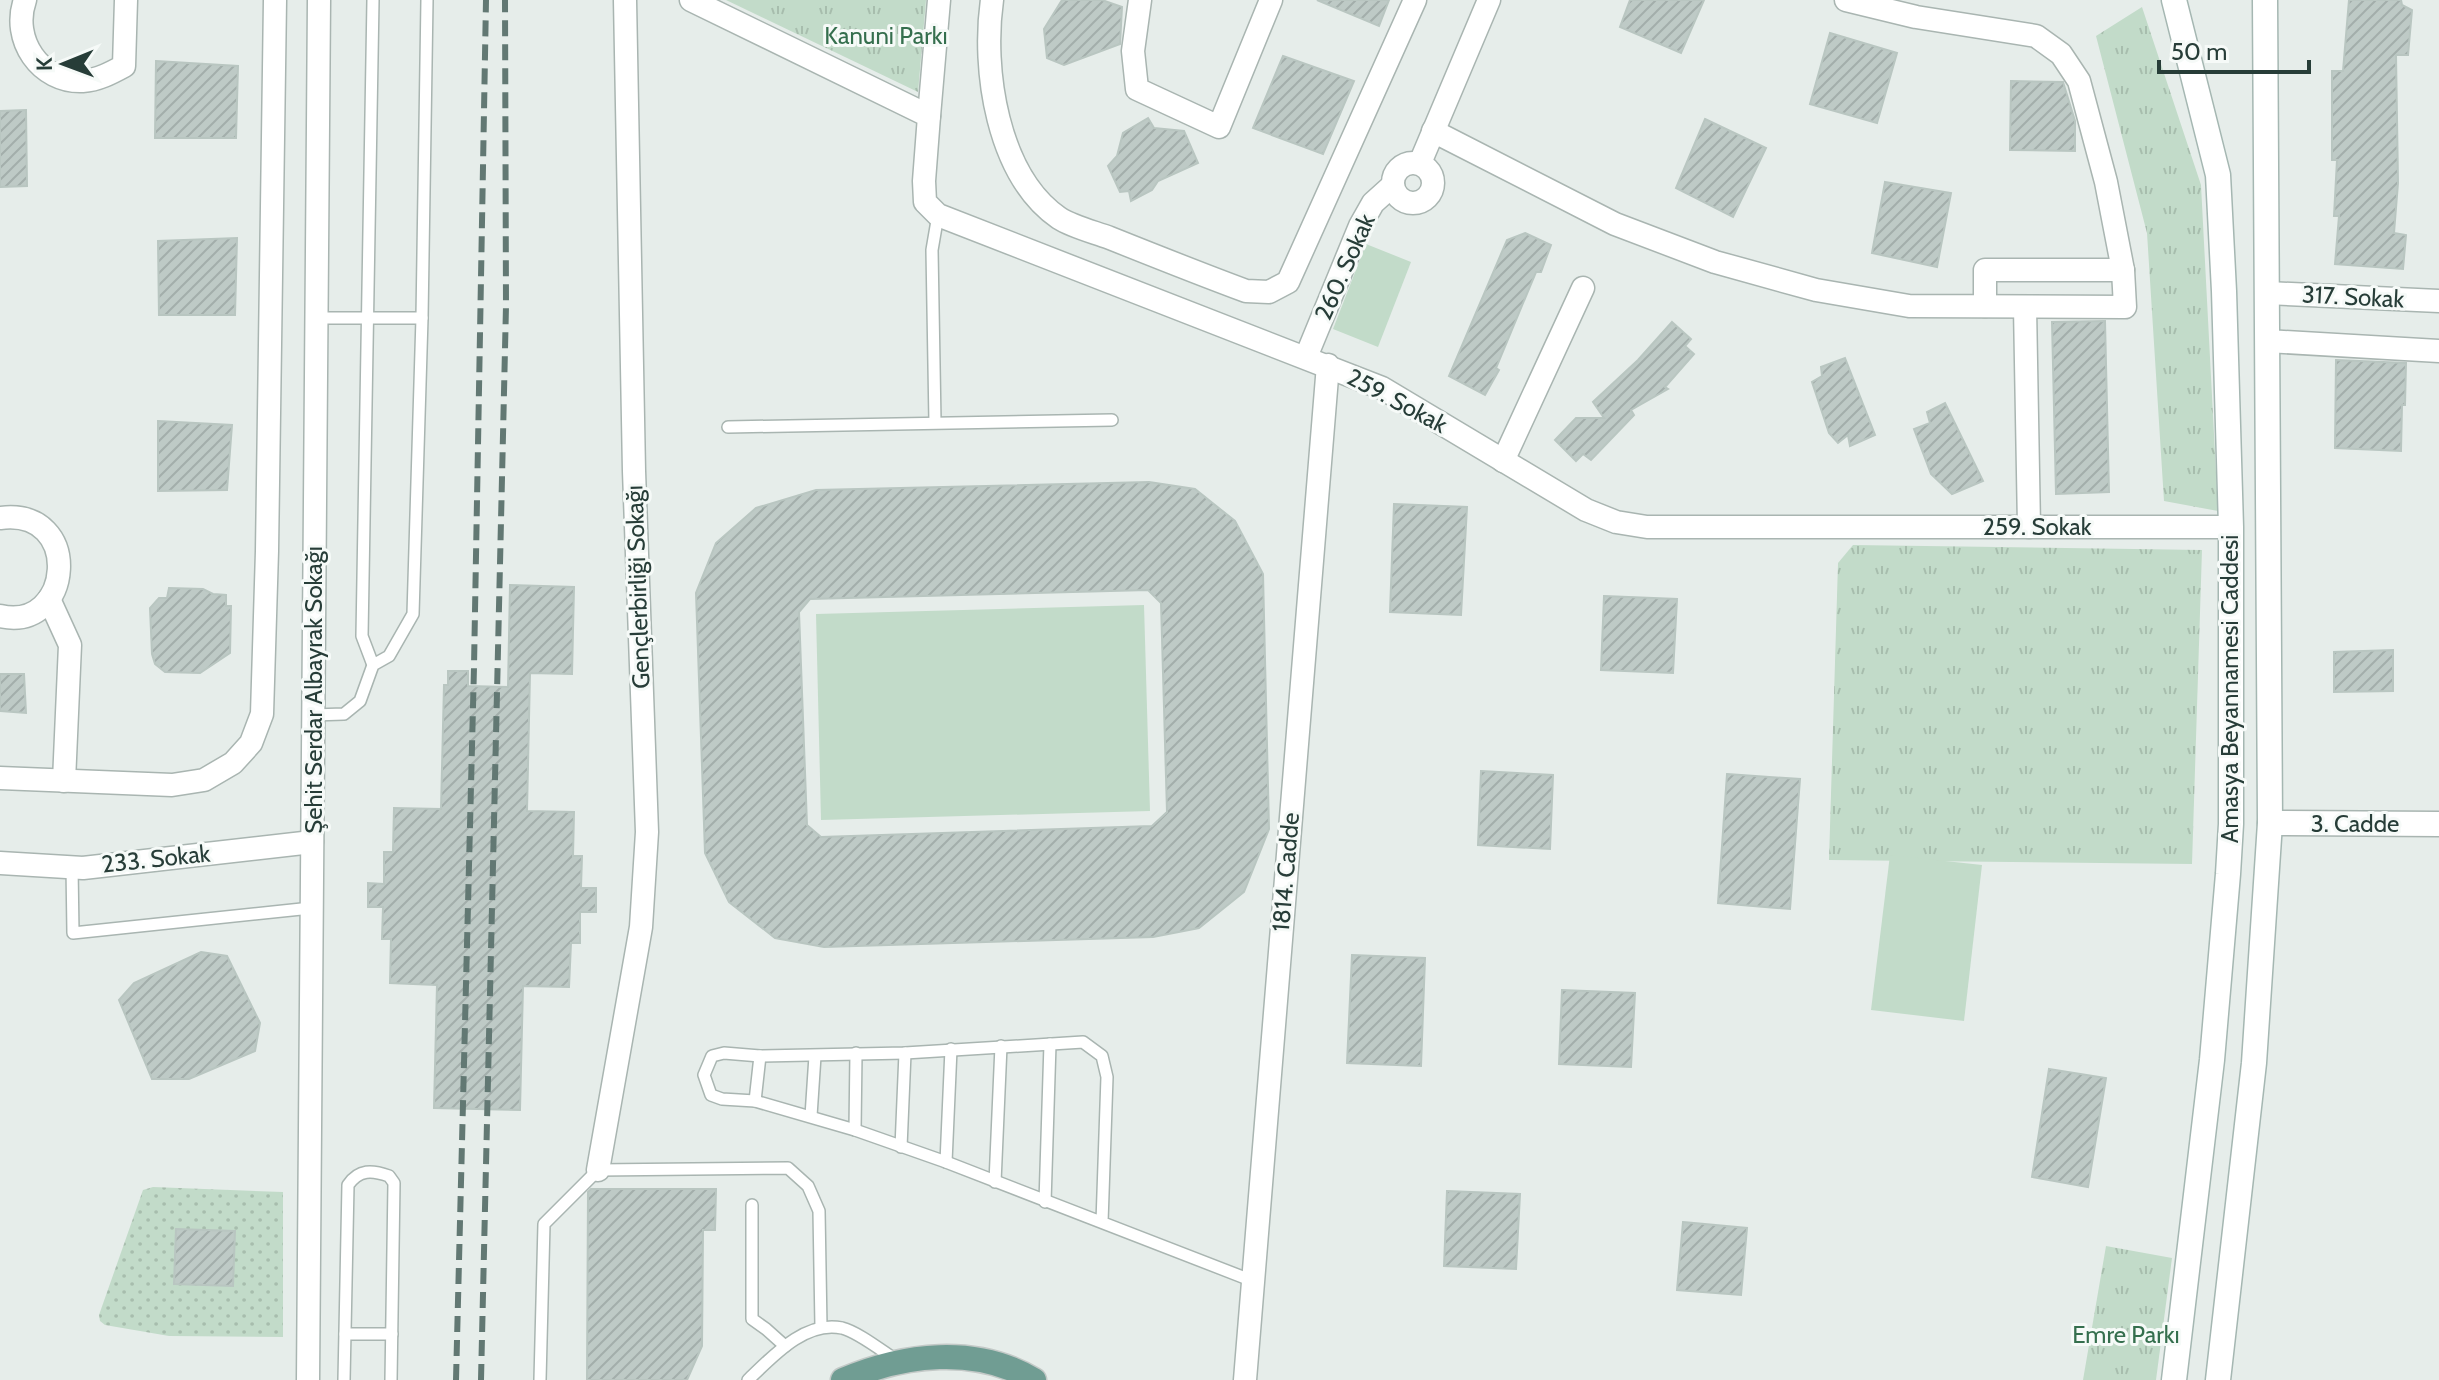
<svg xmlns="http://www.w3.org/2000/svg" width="2439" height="1380" font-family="Cabin,sans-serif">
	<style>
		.grass { fill: url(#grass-dots) }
		.park { fill: url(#park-tufts) }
		.pitch { fill: #c2dbc9 }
		.building { fill: url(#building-hatch); stroke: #b9c6c1; stroke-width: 2; fill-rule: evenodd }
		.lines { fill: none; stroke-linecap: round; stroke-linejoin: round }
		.service-casing { stroke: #a9b5b1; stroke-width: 14 }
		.minor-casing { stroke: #a9b5b1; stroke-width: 25 }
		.tertiary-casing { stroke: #a9b5b1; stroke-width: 27 }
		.secondary-casing { stroke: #a5b7b2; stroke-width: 27 }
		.primary-casing { stroke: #c3c9c7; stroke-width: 27 }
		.service { stroke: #fff; stroke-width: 11 }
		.minor { stroke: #fff; stroke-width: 22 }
		.tertiary { stroke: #fff; stroke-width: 24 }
		.secondary { stroke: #fff; stroke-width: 24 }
		.primary { stroke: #709d93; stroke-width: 24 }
		.rail { stroke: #627873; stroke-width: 6; stroke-dasharray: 16 8; stroke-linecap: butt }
		.labels { text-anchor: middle; stroke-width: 6; stroke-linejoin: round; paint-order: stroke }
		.park-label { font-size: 24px; fill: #356f4e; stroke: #f6faf8 }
		.street-label { font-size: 24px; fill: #273d38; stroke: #f6faf8 }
	</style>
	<defs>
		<pattern id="grass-dots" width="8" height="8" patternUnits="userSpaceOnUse" patternTransform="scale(2)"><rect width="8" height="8" fill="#c2dbc9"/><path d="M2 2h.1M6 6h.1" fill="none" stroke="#a7bdad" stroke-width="1.8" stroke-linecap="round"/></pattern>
		<pattern id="park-tufts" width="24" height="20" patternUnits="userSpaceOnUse" patternTransform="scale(2)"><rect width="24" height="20" fill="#c2dbc9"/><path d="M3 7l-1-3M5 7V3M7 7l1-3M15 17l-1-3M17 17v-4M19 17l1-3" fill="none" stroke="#a7bdad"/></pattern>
		<pattern id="building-hatch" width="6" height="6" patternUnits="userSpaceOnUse" patternTransform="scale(2)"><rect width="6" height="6" fill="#becac6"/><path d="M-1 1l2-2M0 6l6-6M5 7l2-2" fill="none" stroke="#a3aeab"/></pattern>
	</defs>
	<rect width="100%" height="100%" fill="#e6edea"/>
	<!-- grass -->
	<polygon class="grass" points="153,1187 283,1192 283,1337 169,1336 105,1325 100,1321 99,1315 143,1190"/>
	<!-- park -->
	<g class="park">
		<polygon points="726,0 926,0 918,92"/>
		<polygon points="2142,7 2201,185 2218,511 2164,501 2147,233 2096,36"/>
		<polygon points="1853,545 2202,550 2192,864 1829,860 1838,563"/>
		<polygon points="2106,1246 2172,1258 2156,1380 2083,1380"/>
	</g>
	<!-- pitch -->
	<g class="pitch">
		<polygon points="1366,244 1411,262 1378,347 1333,329"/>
		<polygon points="1144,605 1150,811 821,820 816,614"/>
		<polygon points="1890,855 1982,865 1964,1021 1871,1010"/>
	</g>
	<!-- building -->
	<g class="building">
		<polygon points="1062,0 1102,0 1122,7 1120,44 1064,65 1047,58 1044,29"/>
		<polygon points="1317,0 1389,0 1379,26"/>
		<polygon points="1630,0 1704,0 1681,53 1620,27"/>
		<polygon points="2349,0 2401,0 2402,5 2412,10 2408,55 2396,55 2398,183 2394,233 2406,235 2403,269 2335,264 2339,216 2334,216 2337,160 2332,160 2332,71 2343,71"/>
		<polygon points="1830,33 1897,53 1877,123 1810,104"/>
		<polygon points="1283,56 1354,81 1323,154 1253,128"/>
		<polygon points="156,61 238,66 236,138 155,138"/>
		<polygon points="2011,81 2063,82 2075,121 2075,151 2010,150"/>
		<polygon points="26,110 27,186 0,187 0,111"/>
		<polygon points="1148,118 1154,128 1184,131 1198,163 1158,181 1152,190 1131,201 1129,191 1120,192 1108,166 1117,156 1123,133"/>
		<polygon points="1705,119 1766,148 1733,217 1676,188"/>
		<polygon points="1885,182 1951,193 1937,267 1872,253"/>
		<polygon points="1525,233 1551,245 1541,272 1536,272 1496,368 1499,370 1485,395 1449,376 1507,240"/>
		<polygon points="237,238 235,315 159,315 158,241"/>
		<polygon points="2105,321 2109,492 2056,494 2052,322"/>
		<polygon points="1672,322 1691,339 1685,346 1694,354 1665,387 1668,389 1631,410 1634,415 1591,460 1583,454 1576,461 1555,440 1576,418 1604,418 1593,402 1638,360"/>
		<polygon points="1845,358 1875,435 1850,446 1848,435 1838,443 1829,433 1812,382 1822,376 1821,367"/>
		<polygon points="2336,360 2406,363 2405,405 2402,405 2401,451 2335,448"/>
		<polygon points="1945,403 1983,481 1952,494 1931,474 1914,429 1930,423 1927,412"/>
		<polygon points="158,421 232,425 227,490 158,491"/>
		<path d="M 1149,482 L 1195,489 L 1235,521 L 1263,574 L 1269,829 L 1244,892 L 1199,928 L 1153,937 L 824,947 L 775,938 L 729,902 L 705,853 L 696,593 L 716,543 L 756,508 L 816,490 ZM 1148,590 L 1161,603 L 1167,812 L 1152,826 L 821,837 L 807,825 L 799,612 L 810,599 Z"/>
		<polygon points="1394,504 1467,507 1461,615 1390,612"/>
		<polygon points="510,585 574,587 572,674 530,673 527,811 574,812 573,856 582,856 581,888 596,888 596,912 580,912 580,943 571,943 569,987 523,986 520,1110 434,1108 437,985 390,983 391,939 382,939 383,907 368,907 368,883 384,884 384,852 393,852 394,808 441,809 444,685 448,685 448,671 468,671 468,686 508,687"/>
		<polygon points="169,588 203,589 213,594 226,595 226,606 231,606 230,653 200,673 165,672 155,664 152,654 150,608 159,598 167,598"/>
		<polygon points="1604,596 1677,599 1673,673 1601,670"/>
		<polygon points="2393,650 2393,691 2334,692 2334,652"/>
		<polygon points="0,674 24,674 26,713 0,711"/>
		<polygon points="1481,771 1553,775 1550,849 1478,845"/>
		<polygon points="1727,774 1800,779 1790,909 1718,903"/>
		<polygon points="201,952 227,956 260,1023 255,1051 189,1079 152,1079 119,1000 134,983"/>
		<polygon points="1352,955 1425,958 1421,1066 1347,1063"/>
		<polygon points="1562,990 1635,993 1631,1067 1559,1064"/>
		<polygon points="2049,1069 2106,1078 2088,1187 2032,1177"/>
		<polygon points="591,1189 716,1189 715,1230 703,1230 702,1346 687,1380 587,1380 588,1192"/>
		<polygon points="1447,1191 1520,1194 1516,1269 1444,1266"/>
		<polygon points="1683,1222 1747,1228 1741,1295 1677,1290"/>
		<polygon points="176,1229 235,1231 233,1286 174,1284"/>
	</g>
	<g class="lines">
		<defs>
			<g id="service">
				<polyline points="373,0 362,636 373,665"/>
				<polyline points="317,318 422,318"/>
				<polyline points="935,422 932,250 938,215"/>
				<polyline points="728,427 1112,420"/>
				<polyline points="313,715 344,714 360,701 373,665 389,656 413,614 422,318 427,0"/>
				<polyline points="72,867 73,933 311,908"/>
				<polyline points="755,1101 760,1056"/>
				<polyline points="811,1116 815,1056"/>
				<polyline points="855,1130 856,1053"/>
				<polyline points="901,1147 905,1053"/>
				<polyline points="946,1162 951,1049"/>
				<polyline points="995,1182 1001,1046"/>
				<polyline points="1045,1202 1050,1044"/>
				<polyline points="752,1205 752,1319 766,1329 785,1346"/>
				<polyline points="1102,1222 1107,1077 1102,1056 1083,1042 905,1053 760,1056 724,1053 712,1056 704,1075 711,1095 722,1099 755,1101 855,1130 946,1162 1253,1281"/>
				<polyline points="345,1334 392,1334"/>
				<path d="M 344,1380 L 348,1185 C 359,1169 372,1170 389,1176 L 394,1183 L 391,1380"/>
				<polyline points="540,1380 544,1224 598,1170 788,1168 808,1186 819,1211 821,1327"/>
				<path d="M 748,1380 C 772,1357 805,1320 842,1328 C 858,1332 882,1351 896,1360"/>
			</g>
			<g id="minor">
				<path d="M 25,0 C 11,39 40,83 83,81 C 98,80 111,73 124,66 L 126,0"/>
				<polyline points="691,0 929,116 924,181 925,202 938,215 1382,388 1586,510 1616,522 1647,527 2231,527"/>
				<path d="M 992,0 C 982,69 997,175 1059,218 C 1073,227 1094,232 1110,238 C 1155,256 1200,274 1246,291 L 1269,292 L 1288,282 L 1415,0"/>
				<polyline points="1140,0 1133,51 1137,89 1219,127 1271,0"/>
				<polyline points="929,116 939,0"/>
				<polyline points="1433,131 1615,224 1715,262 1816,290 1909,306 2125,307 2123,270 2106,182 2079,81 2061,54 2036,36 1916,17 1846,0"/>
				<circle cx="1413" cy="183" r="20"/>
				<polyline points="1420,163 1489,0"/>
				<polyline points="2267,293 2439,301"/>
				<polyline points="1985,306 1985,270 2123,270"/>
				<polyline points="2025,307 2029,527"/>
				<polyline points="2267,341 2439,351"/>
				<polyline points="1306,357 1360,226 1373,203 1393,185"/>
				<polyline points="1503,461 1583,288"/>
				<path d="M 0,518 C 84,507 73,633 0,616"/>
				<polyline points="49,599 70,645 64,781"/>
				<polyline points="0,778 172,785 204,780 233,763 251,743 262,714 267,551 275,0"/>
				<polyline points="0,863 83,868 312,842"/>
				<polyline points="598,1170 641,927 647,832 634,471 625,0"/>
				<polyline points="308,1380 319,0"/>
				<polyline points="1245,1380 1328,365"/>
			</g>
			<polyline id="tertiary" points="2270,823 2439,824"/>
			<g id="secondary">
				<polyline points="2174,0 2218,175 2224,291 2231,527 2231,824 2228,874 2212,1060 2174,1380"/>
				<polyline points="2218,1380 2254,1063 2270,823 2265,0"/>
			</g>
			<path id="primary" d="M 843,1380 C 904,1354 975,1345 1034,1380"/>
		</defs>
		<!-- service casing -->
		<use href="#service" class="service-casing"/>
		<!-- minor casing -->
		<use href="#minor" class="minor-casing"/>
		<!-- tertiary casing -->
		<use href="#tertiary" class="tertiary-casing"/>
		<!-- secondary casing -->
		<use href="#secondary" class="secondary-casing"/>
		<!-- primary casing -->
		<use href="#primary" class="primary-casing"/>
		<!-- service -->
		<use href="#service" class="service"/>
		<!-- minor -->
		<use href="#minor" class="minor"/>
		<!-- tertiary -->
		<use href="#tertiary" class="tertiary"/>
		<!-- secondary -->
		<use href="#secondary" class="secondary"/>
		<!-- primary -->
		<use href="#primary" class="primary"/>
		<!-- rail -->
		<g class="rail">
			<polyline points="456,1380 474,667 486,0"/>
			<polyline points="481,1380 506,306 505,0"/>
		</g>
	</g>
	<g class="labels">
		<!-- park labels -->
		<g class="park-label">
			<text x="886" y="44">Kanuni Parkı</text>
			<text x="2126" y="1343">Emre Parkı</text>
		</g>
		<!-- street labels -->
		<g class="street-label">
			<text transform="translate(1345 267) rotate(-66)" y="8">260. Sokak</text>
			<text transform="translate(2353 297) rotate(3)" y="8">317. Sokak</text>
			<text transform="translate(1397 401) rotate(28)" y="8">259. Sokak</text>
			<text x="2037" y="535">259. Sokak</text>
			<text transform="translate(638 587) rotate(-92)" y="8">Gençlerbirliği Sokağı</text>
			<text transform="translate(2230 689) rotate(-90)" y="8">Amasya Beyannamesi Caddesi</text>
			<text transform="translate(314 690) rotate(-90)" y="8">Şehit Serdar Albayrak Sokağı</text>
			<text x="2355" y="832">3. Cadde</text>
			<text transform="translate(156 859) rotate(-6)" y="8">233. Sokak</text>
			<text transform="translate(1286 872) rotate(-85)" y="8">1814. Cadde</text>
		</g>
	</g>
	<!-- north arrow -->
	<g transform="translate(64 64) rotate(269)" stroke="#f6faf8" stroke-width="6" paint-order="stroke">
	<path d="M0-6L14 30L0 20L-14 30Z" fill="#273d38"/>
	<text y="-12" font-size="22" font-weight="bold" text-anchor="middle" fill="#273d38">K</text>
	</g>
	<!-- scale -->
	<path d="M2159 60v12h150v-12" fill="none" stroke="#273d38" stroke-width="4"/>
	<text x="2171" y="60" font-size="24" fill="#273d38" stroke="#f6faf8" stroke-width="6" paint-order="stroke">50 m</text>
</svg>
